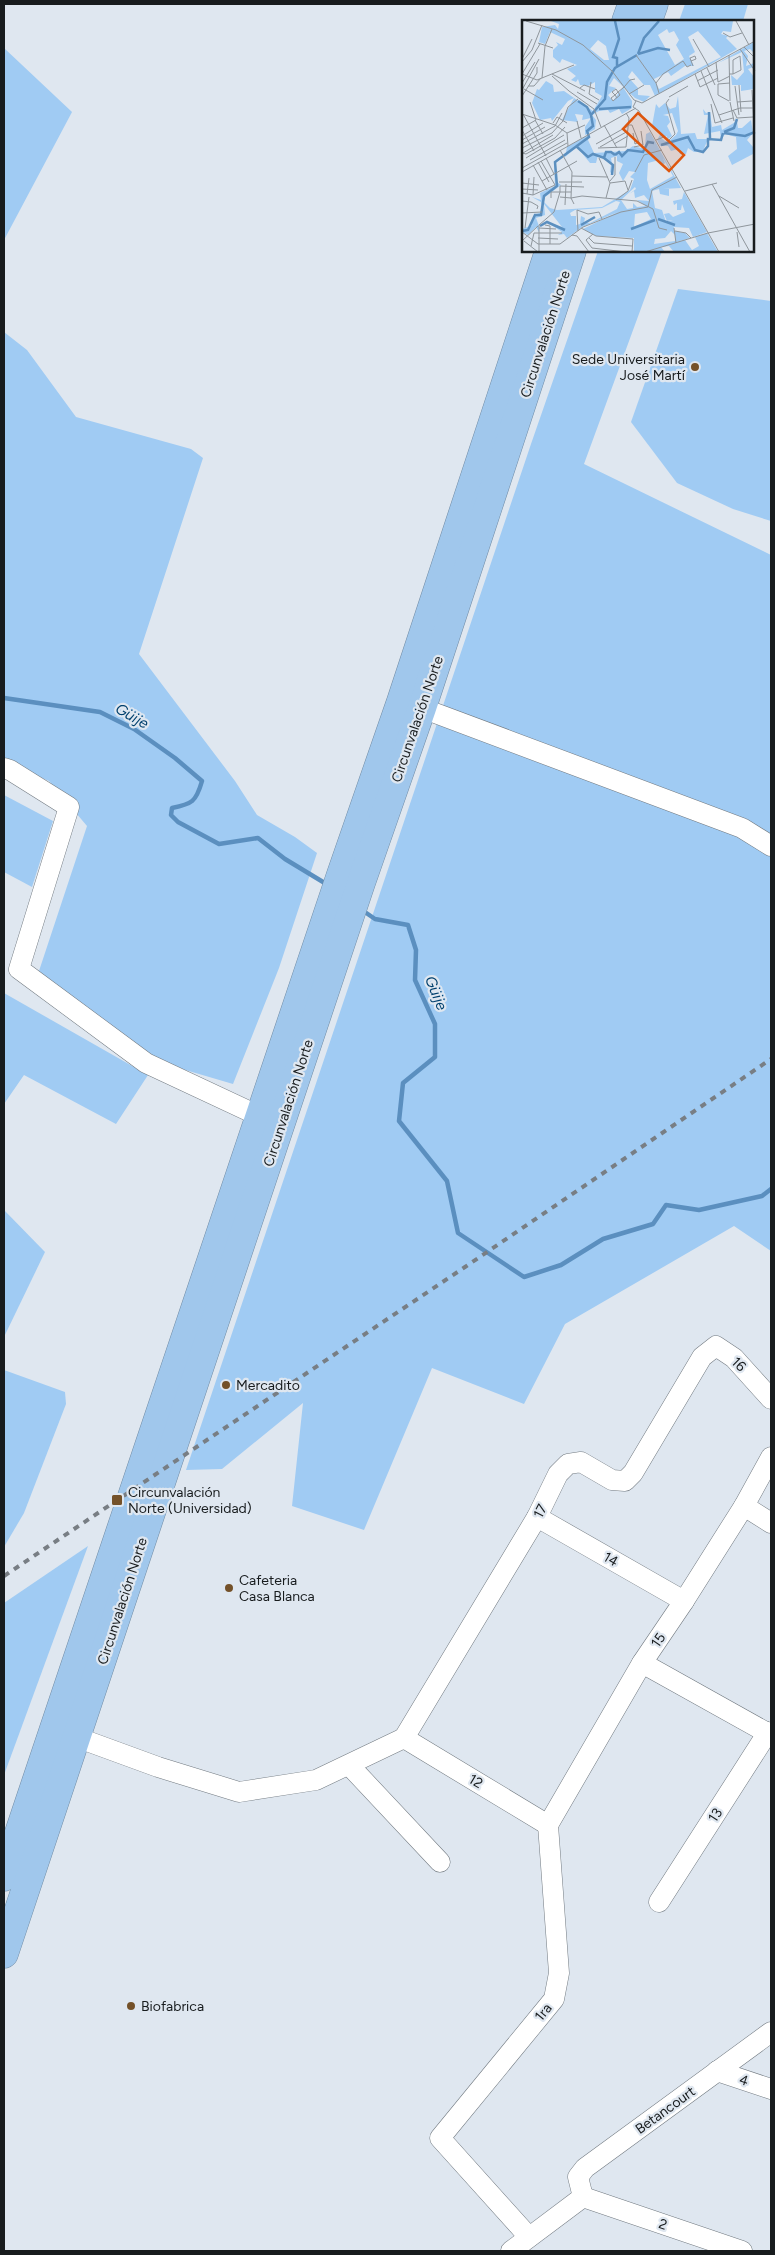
<svg xmlns="http://www.w3.org/2000/svg" width="775" height="2255" font-family="Figtree,sans-serif">
	<style>
		.green { fill: #a0cbf3 }
		.lines { fill: none; stroke-linecap: round; stroke-linejoin: round }
		.stream { stroke: #5b8fbf; stroke-width: 4.5 }
		.minor-casing { stroke: #727a81; stroke-width: 21 }
		.highway-casing { stroke: #708ba4; stroke-width: 29 }
		.minor { stroke: #fff; stroke-width: 20 }
		.highway { stroke: #a0c7ec; stroke-width: 28 }
		.rail { stroke: #787e84; stroke-width: 4; stroke-dasharray: 6 6; stroke-linecap: butt }
		.poi-dot { fill: #745129; stroke: #dfe7f0; stroke-width: 2 }
		.labels { text-anchor: middle; stroke-width: 4.5; stroke-linejoin: round; paint-order: stroke }
		.street-label { font-size: 14px; fill: #181c1e; stroke: #dfe7f0 }
		.poi-label { font-size: 14px; fill: #181c1e; stroke: #dfe7f0; text-anchor: start }
		.water-label { font-size: 15px; font-style: italic; fill: #00406e; stroke: #dfe7f0 }
		.inset-river { fill: none; stroke: #5b8fbf; stroke-width: 2.5 }
		.inset-road { fill: none; stroke: #8f969c; stroke-width: 1 }
		.view { fill: #de560d; fill-opacity: 0.15; stroke: #de560d; stroke-width: 2.5 }
		.inset-edge { fill: none; stroke: #181c1e; stroke-width: 2.5 }
	</style>
	<rect width="100%" height="100%" fill="#dfe7f0"/>
	<!-- green -->
	<g class="green">
		<polygon points="685,4 748,4 743,21 679,21"/>
		<polygon points="4,48 72,112 4,240"/>
		<polygon points="598,251 662,251 584,464 771,555 771,1251 734,1226 565,1324 524,1404 432,1368 364,1530 292,1506 303,1403 222,1469 186,1470 531,444"/>
		<polygon points="678,289 771,301 771,521 733,509 677,483 631,422"/>
		<polygon points="4,332 27,350 76,417 191,449 203,458 139,654 235,781 257,815 295,837 317,853 279,968 233,1084 165,1064 38,974 87,826 49,781 4,762"/>
		<polygon points="4,795 53,821 32,887 4,872"/>
		<polygon points="4,993 148,1075 116,1124 24,1075 4,1104"/>
		<polygon points="4,1210 45,1252 4,1337"/>
		<polygon points="4,1370 65,1392 66,1404 24,1513 4,1547"/>
		<polygon points="88,1546 4,1775 4,1603"/>
	</g>
	<g class="lines">
		<!-- stream -->
		<g class="stream">
			<path d="M 4,698 L 100,712 L 134,729 L 175,758 L 202,781 C 196,802 192,804 172,808 L 171,815 L 178,822 L 219,844 L 258,838 L 285,859 L 328,885"/>
			<polyline points="362,910 375,919 408,925 416,950 415,980 435,1024 435,1057 403,1083 399,1121 447,1181 458,1233 524,1277 561,1265 603,1239 653,1224 666,1205 699,1210 762,1196 771,1189"/>
		</g>
		<defs>
			<g id="minor">
				<polyline points="411,704 742,828 771,846"/>
				<polyline points="4,768 10,770 69,807 19,969 146,1063 272,1122"/>
				<polyline points="744,1506 771,1523"/>
				<polyline points="537,1517 684,1601"/>
				<polyline points="642,1663 771,1735"/>
				<polyline points="65,1733 158,1767 239,1792 316,1780 404,1738"/>
				<polyline points="404,1738 537,1517 558,1474 568,1464 581,1462 612,1480 625,1481 633,1473 702,1357 716,1346 734,1358 771,1399"/>
				<polyline points="404,1738 548,1825"/>
				<polyline points="349,1765 440,1862"/>
				<polyline points="548,1825 642,1663 684,1601 744,1506 771,1457"/>
				<polyline points="659,1902 768,1732"/>
				<polyline points="717,2071 771,2089"/>
				<polyline points="583,2197 578,2177 585,2168 771,2032"/>
				<polyline points="583,2197 742,2251"/>
				<polyline points="529,2237 440,2138 554,1999 559,1973 548,1825"/>
				<polyline points="511,2251 583,2197"/>
			</g>
			<g id="highway">
				<polyline points="626,21 632,4"/>
				<polyline points="648,21 654,4"/>
				<polyline points="4,1877 341,874 401,701 549,251"/>
				<polyline points="4,1954 361,883 422,708 572,251"/>
			</g>
		</defs>
		<!-- minor casing -->
		<use href="#minor" class="minor-casing"/>
		<!-- highway casing -->
		<use href="#highway" class="highway-casing"/>
		<!-- minor -->
		<use href="#minor" class="minor"/>
		<!-- highway -->
		<use href="#highway" class="highway"/>
		<!-- rail -->
		<polyline class="rail" points="4,1576 465,1267 771,1059"/>
	</g>
	<!-- markers -->
	<g class="poi-dot">
		<circle cx="695" cy="367" r="5"/>
		<circle cx="226" cy="1385" r="5"/>
		<rect x="111" y="1494" width="12" height="12" rx="2.5"/>
		<circle cx="229" cy="1588" r="5"/>
		<circle cx="131" cy="2006" r="5"/>
	</g>
	<g class="labels">
		<!-- street labels -->
		<g class="street-label">
			<text transform="translate(545 334) rotate(-72)" y="5">Circunvalación Norte</text>
			<text transform="translate(417 719) rotate(-71)" y="5">Circunvalación Norte</text>
			<text transform="translate(288 1103) rotate(-72)" y="5">Circunvalación Norte</text>
			<text transform="translate(739 1364) rotate(45)" y="5">16</text>
			<text transform="translate(540 1511) rotate(-63)" y="5">17</text>
			<text transform="translate(611 1559) rotate(30)" y="5">14</text>
			<text transform="translate(122 1601) rotate(-72)" y="5">Circunvalación Norte</text>
			<text transform="translate(658 1640) rotate(-56)" y="5">15</text>
			<text transform="translate(476 1781) rotate(31)" y="5">12</text>
			<text transform="translate(715 1815) rotate(-57)" y="5">13</text>
			<text transform="translate(543 2012) rotate(-51)" y="5">1ra</text>
			<text transform="translate(744 2080) rotate(19)" y="5">4</text>
			<text transform="translate(665 2110) rotate(-36)" y="5">Betancourt</text>
			<text transform="translate(663 2224) rotate(19)" y="5">2</text>
		</g>
		<!-- poi labels -->
		<g class="poi-label">
			<text x="685" y="364" text-anchor="end">Sede Universitaria<tspan x="685" dy="16">José Martí</tspan></text>
			<text x="236" y="1390">Mercadito</text>
			<text x="128" y="1497">Circunvalación<tspan x="128" dy="16">Norte (Universidad)</tspan></text>
			<text x="239" y="1585">Cafeteria<tspan x="239" dy="16">Casa Blanca</tspan></text>
			<text x="141" y="2011">Biofabrica</text>
		</g>
		<!-- water labels -->
		<g class="water-label">
			<text transform="translate(132 716) rotate(30)" y="5">Güije</text>
			<text transform="translate(436 993) rotate(68)" y="5">Güije</text>
		</g>
	</g>
	<!-- overview -->
	<g transform="translate(522 20)">
		<rect width="232" height="232" fill="#dfe7f0"/>
		<path d="M 29,1 L 211,1 L 209,12 L 201,11 L 199,14 L 206,16 L 204,18 L 215,29 L 133,76 L 128,65 L 122,65 L 110,51 L 106,57 L 116,68 L 116,75 L 128,76 L 122,82 L 113,78 L 92,58 L 87,66 L 94,68 L 86,75 L 91,81 L 101,67 L 110,81 L 110,88 L 100,94 L 97,89 L 88,93 L 86,90 L 77,91 L 70,95 L 74,100 L 73,109 L 63,115 L 63,107 L 69,98 L 60,100 L 61,95 L 53,94 L 56,102 L 40,100 L 52,78 L 46,81 L 30,101 L 29,98 L 18,100 L 10,83 L 15,69 L 17,70 L 24,61 L 31,65 L 32,72 L 42,71 L 71,91 L 80,76 L 73,72 L 73,62 L 66,66 L 58,65 L 56,59 L 54,62 L 49,60 L 54,56 L 45,49 L 55,45 L 40,39 L 38,43 L 31,37 L 31,30 L 36,25 L 34,22 L 40,25 L 43,19 L 28,12 L 23,24 L 17,22 L 20,7 L 33,5 L 36,9 L 37,4 ZM 145,9 L 147,13 L 152,11 L 157,20 L 154,25 L 162,39 L 153,45 L 136,15 ZM 176,11 L 199,37 L 137,69 L 132,59 L 146,52 L 149,56 L 163,46 L 172,46 L 167,36 L 173,32 L 166,17 ZM 76,20 L 84,26 L 87,40 L 82,40 L 68,29 ZM 232,22 L 232,33 L 228,29 L 222,31 L 226,36 L 224,46 L 232,43 L 232,47 L 226,49 L 232,57 L 232,69 L 219,71 L 219,65 L 210,65 L 209,55 L 215,60 L 222,52 L 220,32 L 196,43 ZM 156,76 L 159,114 L 173,113 L 175,119 L 186,119 L 181,131 L 172,132 L 166,128 L 164,134 L 158,134 L 156,129 L 149,131 L 146,126 L 138,126 L 135,120 L 139,113 L 130,106 L 134,84 L 137,88 L 143,83 L 148,89 L 154,87 ZM 150,93 L 156,111 L 154,115 L 147,121 L 143,121 L 139,118 L 145,116 L 144,121 L 150,116 L 145,106 L 148,102 L 146,96 L 141,95 ZM 181,89 L 184,93 L 188,92 L 190,107 L 199,105 L 200,110 L 215,101 L 216,108 L 220,108 L 229,100 L 231,113 L 225,120 L 231,127 L 231,134 L 210,145 L 206,136 L 215,129 L 214,117 L 203,114 L 199,120 L 198,111 L 182,114 L 186,95 L 182,95 ZM 128,112 L 159,168 L 141,169 L 147,169 L 147,176 L 138,174 L 137,169 L 130,171 L 133,188 L 140,190 L 144,202 L 151,200 L 145,201 L 142,194 L 147,193 L 151,197 L 163,192 L 160,184 L 159,190 L 155,190 L 155,183 L 152,185 L 151,181 L 160,179 L 162,172 L 185,212 L 171,217 L 167,208 L 152,207 L 152,211 L 163,213 L 168,218 L 151,223 L 163,220 L 170,230 L 177,226 L 173,217 L 185,213 L 196,232 L 152,232 L 147,226 L 139,227 L 143,232 L 112,232 L 112,218 L 74,216 L 61,209 L 96,192 L 60,207 L 45,218 L 42,214 L 36,215 L 40,212 L 25,202 L 40,207 L 22,184 L 23,195 L 14,198 L 17,206 L 17,212 L 14,207 L 6,215 L 0,212 L 0,209 L 11,205 L 8,204 L 12,195 L 20,192 L 19,182 L 10,177 L 19,180 L 18,173 L 33,166 L 32,144 L 41,136 L 33,144 L 35,162 L 39,165 L 23,177 L 22,182 L 28,188 L 35,190 L 80,187 L 108,170 L 112,159 L 108,157 L 113,152 L 107,151 L 101,161 L 97,153 L 101,144 L 95,141 L 95,136 L 89,138 L 91,150 L 88,153 L 89,144 L 85,140 L 76,135 L 74,143 L 68,143 L 55,127 L 43,137 L 45,127 L 68,114 L 66,120 L 72,133 L 104,131 L 111,126 L 119,128 L 123,127 L 124,114 ZM 141,138 L 151,156 L 128,169 L 125,160 L 126,143 L 137,140 L 140,146 L 143,143 ZM 113,167 L 114,169 L 107,174 L 112,171 L 113,178 L 122,175 L 127,181 L 115,180 L 124,186 L 115,187 L 111,183 L 111,188 L 105,189 L 99,180 ZM 94,181 L 98,182 L 95,189 L 68,203 L 62,202 L 63,198 L 59,196 L 58,204 L 54,205 L 54,196 L 49,196 L 48,193 L 53,190 L 80,188 ZM 125,192 L 129,199 L 112,207 L 113,194 ZM 149,211 L 153,215 L 153,221 L 132,224 L 133,219 L 143,218 Z" fill="#a0cbf3" fill-rule="evenodd"/>
		<path class="inset-river" d="M 93,1 L 97,19 L 91,37 L 95,38 L 95,47M 116,34 L 122,18 L 137,1M 116,34 L 136,28 L 148,30M 56,81 L 65,87 L 69,95M 77,89 L 109,87M 187,92 L 188,118M 202,112 L 212,108 L 215,99M 202,113 L 223,116 L 233,112M 139,125 L 166,117 L 173,130 L 181,132 L 186,126 L 186,119 L 199,120 L 201,113M 54,126 L 66,137 L 71,134 L 82,138 L 84,132 L 89,132 L 93,135M 93,135 L 97,132 L 100,136 L 106,130 L 121,132 L 126,122 L 132,123M 82,138 L 91,145 L 90,155M 136,199 L 153,205M 59,205 L 73,197M 18,206 L 25,202 L 43,210M 109,209 L 133,200M 0,211 L 6,210 L 13,195 L 19,195 L 22,176 L 35,166 L 33,142 L 67,117 L 65,111 L 71,106 L 69,95 L 83,79 L 85,62 L 93,48 L 115,35"/>
		<path class="inset-road" d="M 4,1 L 34,10 L 61,25 L 90,51 L 112,80 L 120,83 L 233,21M 214,1 L 227,25M 201,13 L 208,17 L 220,13M 171,19 L 187,47M 16,23 L 31,28M 222,27 L 233,38M 218,29 L 233,51M 114,35 L 134,63M 207,35 L 208,81M 0,39 L 10,19M 169,41 L 174,39 L 173,36 L 168,38 L 171,46M 0,42 L 10,30 L 20,5M 194,42 L 196,62 L 208,56M 185,48 L 193,65M 179,51 L 200,103M 0,54 L 15,60 L 52,45M 0,54 L 18,24M 30,54 L 63,71M 173,54 L 178,67 L 196,58M 207,54 L 211,54 L 219,50 L 218,36 L 211,40 L 211,54M 30,56 L 47,71M 20,58 L 23,26 L 30,9M 175,61 L 196,50M 69,62 L 67,74 L 77,80M 0,63 L 13,42M 217,65 L 219,92M 6,66 L 12,66 L 19,58M 213,66 L 217,95M 58,68 L 62,65 L 73,69M 2,69 L 21,80M 0,70 L 17,39M 230,70 L 232,106M 47,71 L 72,89M 55,72 L 75,84M 137,73 L 134,63 L 141,54 L 161,41 L 165,47 L 169,45M 107,74 L 122,65M 0,76 L 15,53 L 15,47M 147,77 L 166,66M 95,78 L 93,75 L 90,72 L 94,69 L 98,75 L 91,81 L 89,78 L 93,75 L 96,72 L 101,68 L 103,66 L 108,60 L 113,59M 114,81 L 111,87 L 117,91 L 197,232M 207,81 L 196,75 L 196,64 L 208,63M 208,82 L 212,101M 215,82 L 230,81M 189,84 L 193,103 L 211,98M 72,89 L 79,107M 211,90 L 215,98 L 231,97M 0,94 L 33,105 L 45,113 L 46,126M 1,94 L 24,136M 197,95 L 218,88 L 233,88M 13,100 L 21,114M 41,101 L 46,87 L 56,79M 55,101 L 59,118M 31,103 L 35,97 L 45,103M 82,105 L 95,128M 106,105 L 110,105 L 118,125M 0,108 L 14,100 L 8,82M 0,110 L 12,131M 45,113 L 63,105M 111,113 L 113,124 L 117,122M 0,116 L 21,103M 0,120 L 23,107M 134,120 L 142,117 L 146,121 L 153,114 L 144,83 L 147,79M 0,124 L 33,106 L 40,93M 74,124 L 106,106M 92,124 L 106,116M 78,127 L 106,111M 112,127 L 121,125 L 119,111M 0,128 L 30,113 L 41,101M 76,128 L 104,127 L 107,98 L 104,93M 0,133 L 4,134 L 33,118 L 43,107M 1,133 L 31,115M 4,138 L 42,115M 24,138 L 32,154M 77,138 L 88,163 L 84,178M 8,140 L 43,120M 16,142 L 27,162M 11,145 L 25,170M 0,148 L 45,123M 0,152 L 114,88M 113,152 L 122,135 L 140,130M 50,156 L 86,157M 20,161 L 55,141M 88,161 L 93,155 L 93,137M 37,162 L 60,162M 0,163 L 17,165M 88,163 L 103,161 L 106,170M 190,164 L 228,232M 0,169 L 16,170M 163,171 L 195,163M 0,173 L 11,175 L 33,165 L 19,141M 5,174 L 7,158M 11,175 L 12,157M 197,176 L 217,188M 38,177 L 49,178 L 50,152 L 38,130M 29,178 L 29,172 L 38,172 L 38,166 L 62,167M 94,180 L 106,171 L 110,160M 0,181 L 9,182 L 16,186 L 15,189M 52,184 L 49,178 L 60,176 L 115,181 L 131,189 L 137,208 L 145,210M 43,185 L 44,164M 0,193 L 20,192M 23,205 L 28,206 L 28,224M 3,208 L 7,177M 17,208 L 34,209M 59,208 L 74,216 L 111,219 L 110,232M 152,208 L 154,223M 56,211 L 55,190 L 66,194 L 77,192 L 80,199M 153,211 L 164,213 L 169,218M 0,212 L 16,224 L 38,224 L 61,207 L 99,192 L 126,187 L 130,170 L 155,157M 215,212 L 217,227M 71,214 L 64,220 L 70,228 L 104,232M 50,215 L 55,216 L 67,232M 16,218 L 36,219M 67,218 L 72,223 L 110,226M 0,221 L 16,206M 2,221 L 16,232M 9,226 L 12,213 L 40,213M 17,231 L 17,205 L 32,192 L 38,172 L 49,172M 123,232 L 186,213 L 233,204"/>
		<path class="view" d="M 116,93 L 162,135 L 147,151 L 101,109 Z"/>
		<rect width="232" height="232" class="inset-edge"/>
	</g>
	<!-- border -->
	<rect width="775" height="2255" fill="none" stroke="#181c1e" stroke-width="10"/>
</svg>
